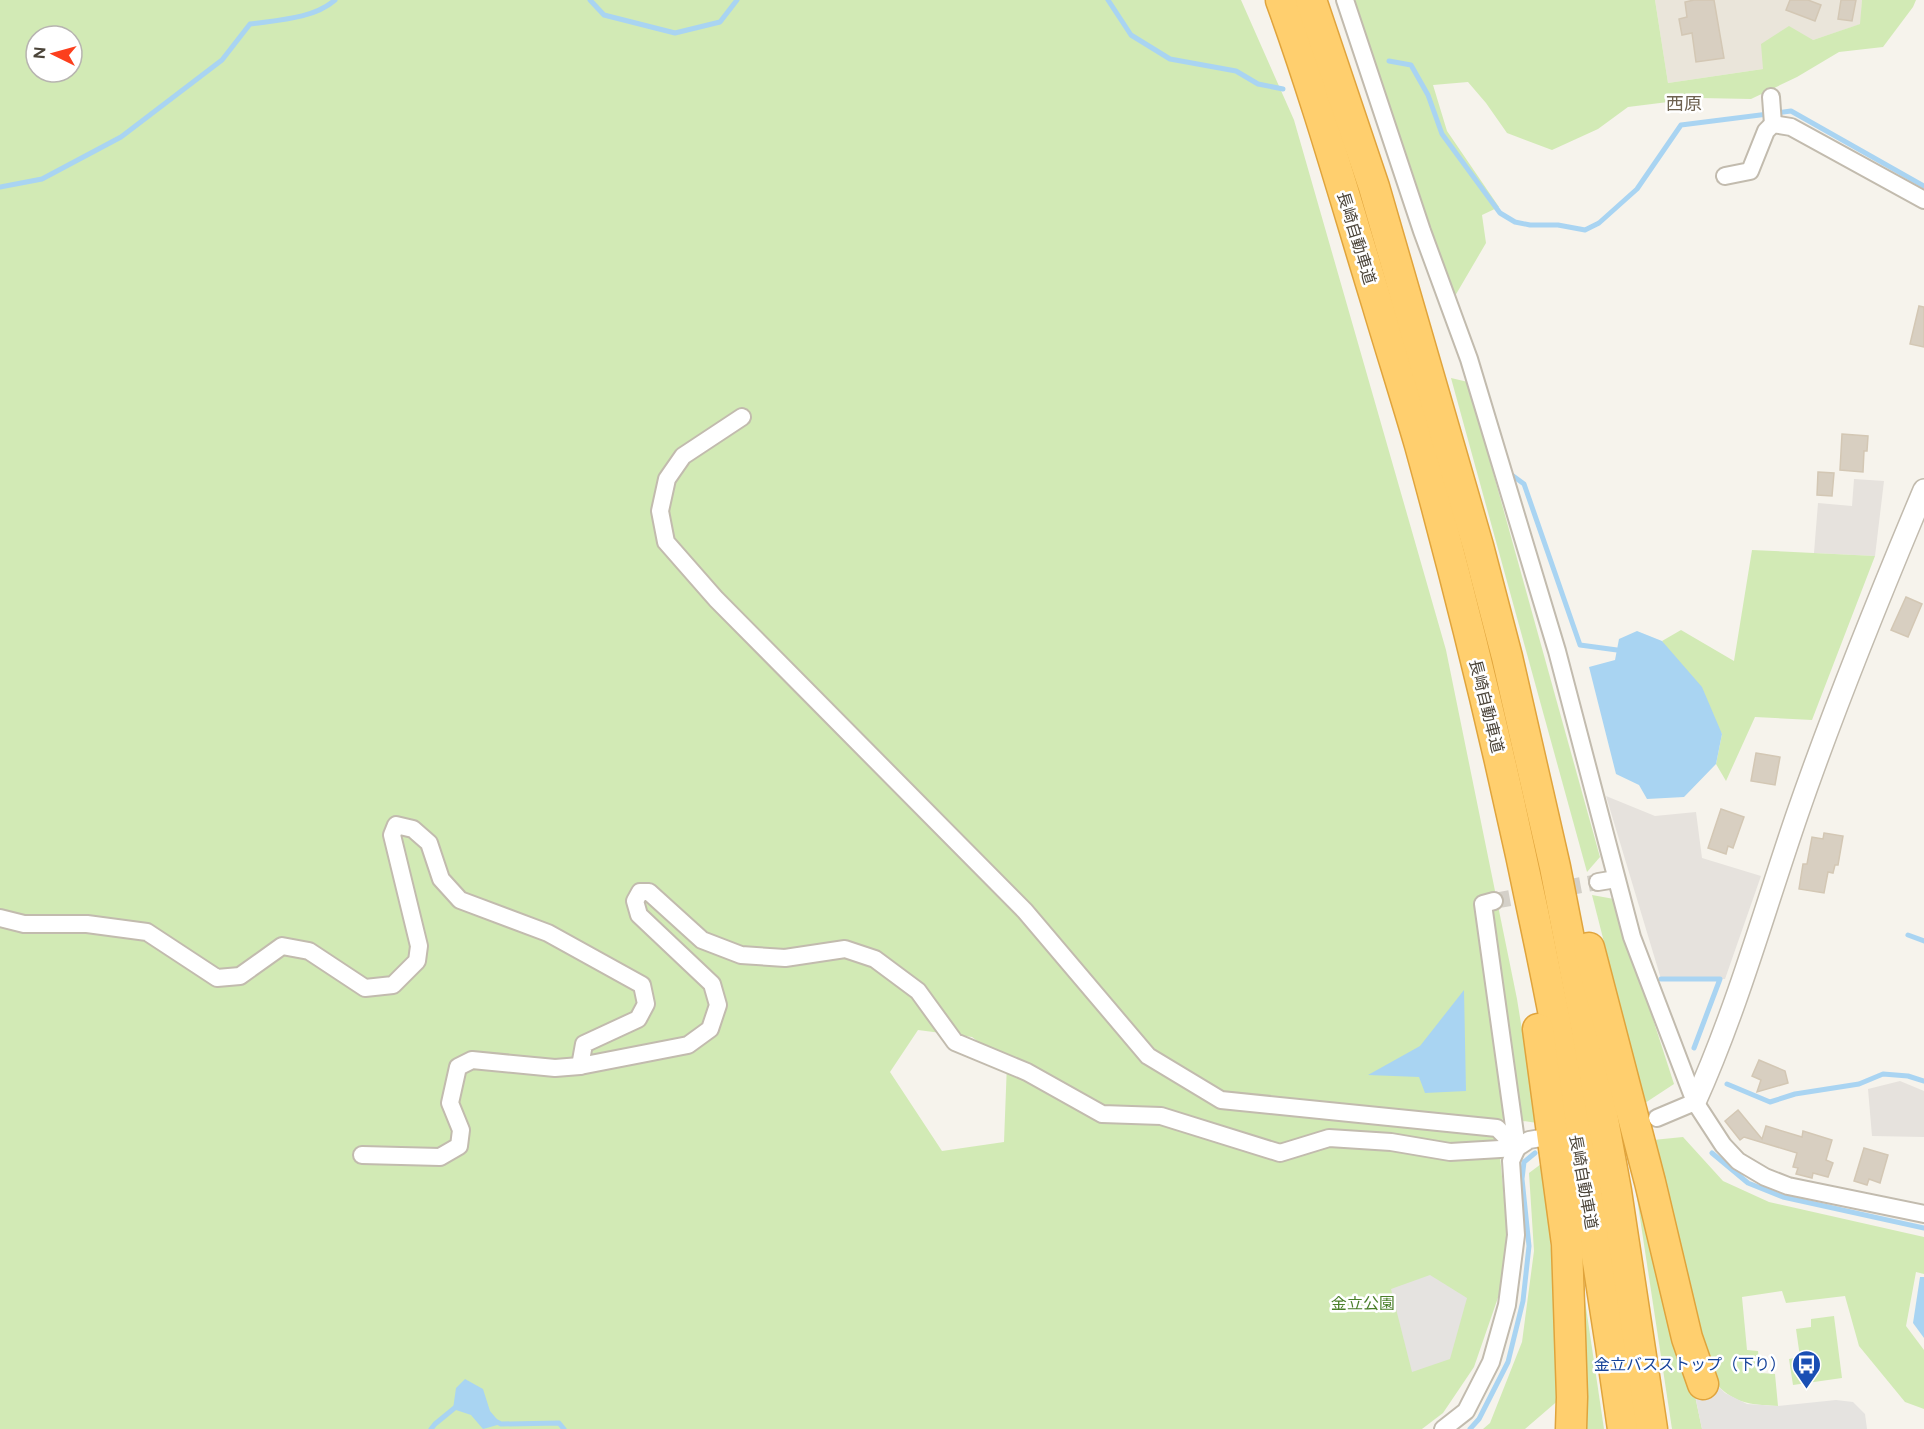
<svg xmlns="http://www.w3.org/2000/svg" width="1924" height="1429" font-family="Figtree,'Noto Sans JP',sans-serif">
	<style>
		.residential { fill: #eae5da }
		.industrial { fill: #e6e2dd }
		.green { fill: #d2eab5; fill-rule: evenodd }
		.parking { fill: #e5e3e0 }
		.water { fill: #a9d4f2 }
		.lines { fill: none; stroke-linecap: round; stroke-linejoin: round }
		.stream { stroke: #a9d4f2; stroke-width: 5 }
		.building { fill: #d8cfc1; stroke: #d3c7b4; stroke-width: 1.5 }
		.minor-tunnel { stroke: #d4d0c8; stroke-width: 16; stroke-dasharray: 16 8; stroke-linecap: butt }
		.minor-casing { stroke: #c2bbae; stroke-width: 20 }
		.tertiary-casing { stroke: #c2bbae; stroke-width: 24 }
		.motorway-casing { stroke: #e0a43c; stroke-width: 33 }
		.minor { stroke: #fff; stroke-width: 16 }
		.tertiary { stroke: #fff; stroke-width: 21 }
		.motorway { stroke: #ffcf6e; stroke-width: 30 }
		.labels { text-anchor: middle; stroke-width: 5; stroke-linejoin: round; paint-order: stroke }
		.street-label { font-size: 16px; fill: #4b4439; stroke: #fff }
		.park-label { font-size: 16px; fill: #4a7f2a; stroke: #fff }
		.transit-label { font-size: 16px; fill: #164399; stroke: #fff; text-anchor: end }
		.neighbourhood-label { font-size: 18px; fill: #6e6250; stroke: #fff }
	</style>
	<rect width="100%" height="100%" fill="#f6f3ec"/>
	<!-- residential -->
	<polygon class="residential" points="1655,0 1862,0 1861,24 1813,40 1763,69 1668,83"/>
	<!-- industrial -->
	<g class="industrial">
		<polygon points="1854,479 1884,481 1875,556 1814,553 1818,503 1852,506"/>
		<polygon points="1606,796 1655,816 1696,812 1702,858 1761,876 1725,979 1661,979"/>
		<polygon points="1900,1081 1924,1091 1924,1137 1872,1136 1868,1089"/>
	</g>
	<!-- green -->
	<g class="green">
		<path d="M 0,0 L 1241,0 L 1294,120 L 1446,650 L 1517,999 L 1537,1123 L 1503,1118 L 1499,1146 L 1507,1228 L 1502,1286 L 1474,1367 L 1443,1413 L 1422,1429 L 0,1429 ZM 36,36 L 72,36 L 72,72 L 36,72 ZM 918,1030 L 972,1037 L 1007,1063 L 1004,1142 L 942,1151 L 890,1072 Z"/>
		<polygon points="1355,0 1655,0 1668,83 1763,69 1761,44 1789,26 1813,40 1860,24 1862,0 1916,0 1913,7 1883,47 1839,52 1797,77 1751,99 1700,98 1628,107 1598,129 1552,150 1507,133 1486,103 1468,82 1433,85 1447,131 1499,207 1482,215 1486,243 1455,296 1410,178"/>
		<polygon points="1451,378 1468,382 1600,857 1587,872"/>
		<polygon points="1752,550 1875,556 1812,720 1755,717 1726,781 1716,764 1722,734 1662,641 1681,630 1734,661"/>
		<polygon points="1592,895 1614,899 1674,1084 1645,1103"/>
		<path d="M 1683,1137 L 1723,1181 L 1769,1202 L 1924,1237 L 1924,1274 L 1916,1272 L 1906,1326 L 1924,1350 L 1924,1409 L 1905,1402 L 1859,1346 L 1845,1296 L 1786,1303 L 1782,1291 L 1742,1297 L 1747,1350 L 1758,1351 L 1760,1373 L 1775,1374 L 1778,1406 C 1746,1404 1735,1404 1712,1380 L 1653,1140 Z"/>
		<polygon points="1630,1152 1689,1367 1702,1429 1672,1429"/>
		<polygon points="1545,1161 1561,1398 1525,1429 1483,1429 1490,1423 1522,1342 1534,1251 1529,1173"/>
		<polygon points="1576,1240 1604,1429 1583,1429"/>
		<polygon points="1834,1316 1842,1378 1793,1385 1789,1359 1800,1357 1796,1329 1811,1327 1811,1319"/>
	</g>
	<!-- parking -->
	<g class="parking">
		<polygon points="1430,1275 1467,1298 1450,1359 1412,1372 1391,1289"/>
		<polygon points="1689,1367 1712,1380 1725,1393 1747,1404 1778,1406 1836,1400 1853,1402 1865,1414 1867,1429 1702,1429"/>
	</g>
	<!-- water -->
	<g class="water">
		<polygon points="1637,631 1662,641 1702,687 1722,734 1716,764 1684,797 1647,799 1639,785 1616,774 1589,667 1615,660 1619,639"/>
		<polygon points="1464,990 1466,1091 1425,1093 1419,1077 1368,1075 1420,1046"/>
		<polygon points="1920,1277 1924,1277 1924,1338 1913,1323"/>
		<polygon points="465,1379 483,1389 490,1411 501,1424 483,1429 471,1415 453,1409 456,1388"/>
	</g>
	<g class="lines">
		<!-- stream -->
		<g class="stream">
			<polyline points="590,0 604,15 675,33 720,22 737,0"/>
			<polyline points="1108,0 1131,35 1170,59 1236,71 1258,84 1283,89"/>
			<polyline points="1389,61 1411,65 1428,95 1442,134 1500,213 1515,222 1530,225 1558,225 1585,230 1599,223 1637,189 1681,125 1791,111 1924,186"/>
			<path d="M 0,187 L 42,179 L 121,137 L 222,60 L 250,24 C 278,20 313,19 335,0"/>
			<polyline points="1509,473 1524,484 1580,645 1617,650"/>
			<polyline points="1908,935 1924,941"/>
			<polyline points="1661,979 1720,979 1694,1048"/>
			<polyline points="1727,1084 1770,1102 1795,1094 1859,1084 1883,1074 1908,1076 1924,1081"/>
			<polyline points="1712,1153 1748,1183 1783,1197 1924,1228"/>
			<polyline points="495,1421 501,1424 559,1423 564,1429"/>
			<polyline points="431,1429 435,1424 457,1406"/>
			<polyline points="1470,1429 1479,1419 1508,1362 1523,1301 1529,1246 1522,1179 1524,1162 1535,1153"/>
		</g>
	</g>
	<!-- building -->
	<g class="building">
		<polygon points="1694,0 1714,0 1724,58 1696,62 1692,33 1682,35 1679,19 1687,17 1685,2"/>
		<polygon points="1790,0 1808,0 1821,5 1815,21 1786,10"/>
		<polygon points="1841,0 1856,0 1852,21 1838,19"/>
		<polygon points="1919,306 1924,307 1924,347 1910,344"/>
		<polygon points="1842,434 1868,436 1867,451 1864,451 1863,472 1840,470"/>
		<polygon points="1818,472 1834,473 1832,496 1817,495"/>
		<polygon points="1906,597 1922,604 1908,637 1891,630"/>
		<polygon points="1756,753 1780,757 1775,785 1751,781"/>
		<polygon points="1721,809 1744,817 1733,848 1728,846 1726,854 1708,848"/>
		<polygon points="1824,833 1843,836 1838,865 1835,865 1833,873 1828,872 1824,893 1799,889 1803,864 1807,864 1812,837 1823,839"/>
		<polygon points="1759,1060 1785,1071 1788,1083 1757,1092 1761,1080 1752,1076"/>
		<polygon points="1738,1110 1762,1139 1766,1126 1802,1137 1803,1131 1832,1140 1826,1160 1833,1163 1828,1177 1813,1173 1812,1178 1796,1174 1798,1168 1793,1167 1797,1153 1744,1137 1740,1140 1725,1121"/>
		<polygon points="1864,1148 1888,1155 1880,1183 1869,1179 1867,1185 1854,1181"/>
	</g>
	<g class="lines">
		<!-- minor-tunnel -->
		<polyline class="minor-tunnel" points="1494,901 1598,882"/>
		<defs>
			<g id="minor">
				<polyline points="1345,0 1422,231 1469,359 1557,651 1632,937 1695,1102 1723,1145 1738,1161 1765,1177 1788,1186 1924,1214"/>
				<polyline points="1771,97 1773,124"/>
				<polyline points="1725,176 1750,171 1766,131 1773,124 1791,127 1924,200"/>
				<polyline points="742,417 683,456 667,479 660,511 666,542 716,599 1025,911 1148,1056 1221,1100 1497,1128 1517,1148"/>
				<polyline points="1598,882 1616,879"/>
				<polyline points="0,918 24,924 87,924 147,932 217,978 240,976 282,946 309,951 365,988 393,985 417,961 419,946 392,835 396,825 413,829 429,843 441,879 460,900 548,933 642,985 646,1004 638,1019 584,1044 580,1066 688,1045 710,1029 718,1005 712,984 639,915 635,901 640,892 649,892 702,940 741,955 785,958 845,949 875,959 918,991 955,1042 1027,1072 1102,1114 1161,1116 1280,1153 1329,1138 1391,1142 1450,1152 1517,1148 1529,1140 1541,1138"/>
				<polyline points="1657,1118 1695,1102"/>
				<polyline points="362,1155 440,1157 459,1146 461,1130 450,1103 458,1067 472,1060 555,1068 580,1066"/>
				<polyline points="1443,1429 1466,1411 1491,1362 1507,1305 1516,1235 1511,1161 1517,1148 1483,904 1494,901"/>
			</g>
			<path id="tertiary" d="M 1695,1102 C 1737,1009 1764,911 1797,815 C 1835,705 1879,597 1924,490"/>
			<g id="motorway">
				<path d="M 1281,0 C 1317,99 1346,202 1377,303 C 1391,350 1406,397 1420,445 C 1509,768 1577,1097 1623,1429"/>
				<polyline points="1311,0 1374,187 1478,546 1507,657 1555,867 1586,1026 1616,1191 1652,1429"/>
				<polyline points="1589,948 1650,1182 1687,1338 1703,1384"/>
				<polyline points="1538,1029 1567,1244 1572,1397 1571,1429"/>
			</g>
		</defs>
		<!-- minor casing -->
		<use href="#minor" class="minor-casing"/>
		<!-- tertiary casing -->
		<use href="#tertiary" class="tertiary-casing"/>
		<!-- motorway casing -->
		<use href="#motorway" class="motorway-casing"/>
		<!-- minor -->
		<use href="#minor" class="minor"/>
		<!-- tertiary -->
		<use href="#tertiary" class="tertiary"/>
		<!-- motorway -->
		<use href="#motorway" class="motorway"/>
	</g>
	<!-- icons -->
	<defs>
		<symbol id="bus-pin" viewBox="-11 -11 22 30"><path d="M0 17L-7.5 6A9.5 9.5 0 1 1 7.5 6Z" fill="#1a4fb4" stroke="#fff"/><path d="M-5-6H5V4H4V6H2V4H-2V6H-4V4H-5ZM-3.5-4V0h7V-4ZM-3.5 1.2v1.5H-2V1.2ZM2 1.2v1.5H3.5V1.2Z" fill="#fff"/></symbol>
	</defs>
	<g fill-rule="evenodd">
		<use href="#bus-pin" x="1790" y="1348" width="33" height="45"/>
	</g>
	<g class="labels">
		<!-- street labels -->
		<g class="street-label">
			<text transform="translate(1357 238) rotate(73)" y="6">長崎自動車道</text>
			<text transform="translate(1487 706) rotate(76)" y="6">長崎自動車道</text>
			<text transform="translate(1584 1182) rotate(80)" y="6">長崎自動車道</text>
		</g>
		<!-- park labels -->
		<g class="park-label">
			<text x="1363" y="1309">金立公園</text>
		</g>
		<!-- transit labels -->
		<g class="transit-label">
			<text x="1786" y="1370">金立バスストップ（下り）</text>
		</g>
		<!-- neighbourhood labels -->
		<g class="neighbourhood-label">
			<text x="1684" y="110">西原</text>
		</g>
	</g>
	<!-- north arrow -->
	<g transform="translate(54 54) rotate(275)"><circle r="28" fill="#ffffff" stroke="#b7b4b0" stroke-width="1.5"/>
	<path d="M0-4.5L10 22L0 15L-10 22Z" fill="#fc3f1d"/>
	<text y="-9" font-size="16" font-weight="bold" text-anchor="middle" fill="#4b4439">N</text>
	</g>
</svg>
